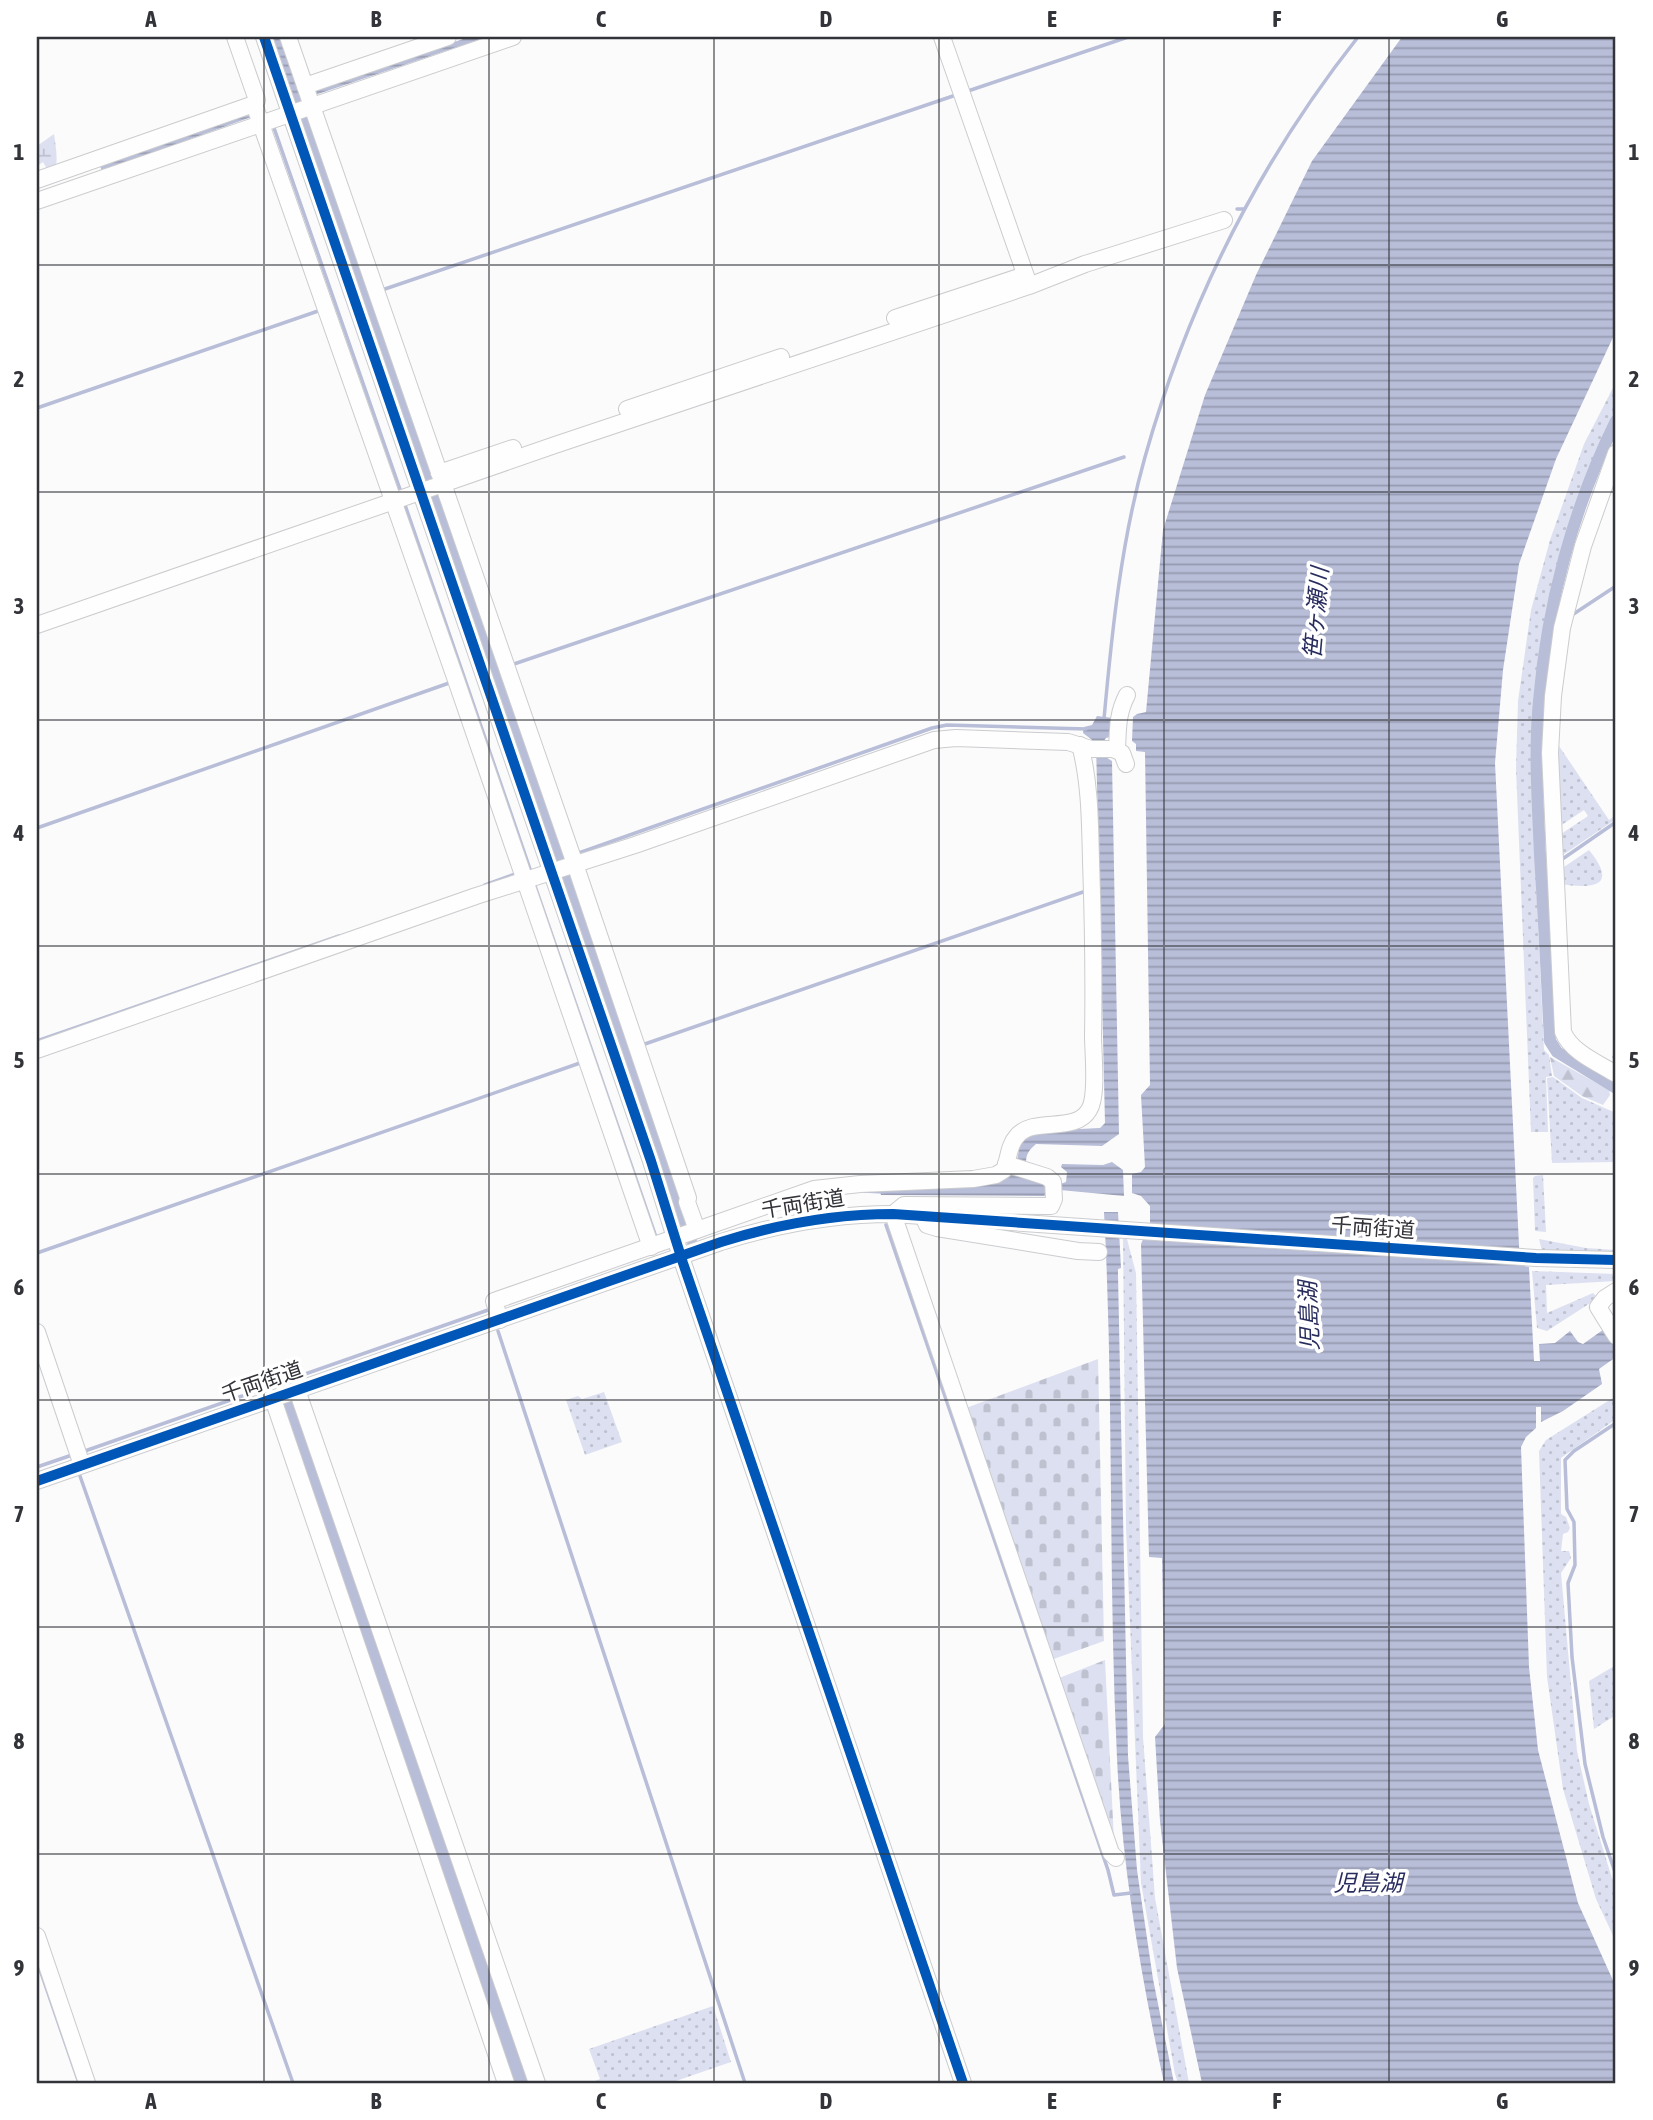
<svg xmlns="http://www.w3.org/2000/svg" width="1653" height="2120" font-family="'Asap Condensed','Noto Sans JP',sans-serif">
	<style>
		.grass { fill: url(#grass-dots) }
		.forest { fill: url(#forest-firs) }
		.wetland { fill: url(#wetland-marsh) }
		.cemetery { fill: url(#cemetery-stones) }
		.water { fill: url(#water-rules) }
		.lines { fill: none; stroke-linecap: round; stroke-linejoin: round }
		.stream { stroke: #b8bdd8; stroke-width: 3.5 }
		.canal { stroke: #b8bdd8; stroke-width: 12 }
		.river { stroke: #b8bdd8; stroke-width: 19 }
		.minor-casing { stroke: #cbccce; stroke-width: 18 }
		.minor { stroke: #fefeff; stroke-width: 16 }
		.cycleway-casing { stroke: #fff; stroke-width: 15 }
		.cycleway { stroke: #0057b8; stroke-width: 10 }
		.grid { fill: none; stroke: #333439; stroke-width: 2; stroke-opacity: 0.55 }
		.labels { text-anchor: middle; stroke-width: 7; stroke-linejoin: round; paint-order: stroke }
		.street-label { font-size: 21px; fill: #333439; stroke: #fff }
		.water-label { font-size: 23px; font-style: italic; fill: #292d5e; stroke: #fff }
		.neatline { fill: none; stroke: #333439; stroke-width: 2.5 }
		.grid-label { font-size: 23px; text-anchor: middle; font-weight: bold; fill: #333439 }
	</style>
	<defs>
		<pattern id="grass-dots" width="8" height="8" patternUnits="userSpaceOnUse" patternTransform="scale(1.75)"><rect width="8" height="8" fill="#dde0f0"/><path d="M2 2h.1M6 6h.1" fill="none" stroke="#bec1cf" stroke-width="1.8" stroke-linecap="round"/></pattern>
		<pattern id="forest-firs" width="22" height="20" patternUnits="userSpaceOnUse" patternTransform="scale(1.75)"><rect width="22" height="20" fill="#dde0f0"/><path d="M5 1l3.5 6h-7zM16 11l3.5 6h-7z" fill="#bec1cf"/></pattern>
		<pattern id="wetland-marsh" width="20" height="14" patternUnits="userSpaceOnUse" patternTransform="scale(1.75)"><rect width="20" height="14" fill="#dde0f0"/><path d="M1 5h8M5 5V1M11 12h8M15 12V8" fill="none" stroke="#bec1cf"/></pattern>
		<pattern id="cemetery-stones" width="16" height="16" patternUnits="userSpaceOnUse" patternTransform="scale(1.75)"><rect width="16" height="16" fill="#dde0f0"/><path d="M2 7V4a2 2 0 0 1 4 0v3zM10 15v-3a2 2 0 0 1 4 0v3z" fill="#bec1cf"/></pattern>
		<pattern id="water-rules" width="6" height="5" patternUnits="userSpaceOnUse" patternTransform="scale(1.75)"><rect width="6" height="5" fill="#b8bdd8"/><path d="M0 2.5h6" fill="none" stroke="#969ab0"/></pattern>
	</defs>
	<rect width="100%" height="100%" fill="#fbfbfc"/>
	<!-- grass -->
	<g class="grass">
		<polygon points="1616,382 1616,413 1590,467 1560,553 1545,619 1534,702 1531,773 1544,1050 1549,1055 1552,1076 1546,1077 1548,1132 1531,1132 1516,769 1518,701 1531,610 1550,540 1584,444"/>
		<polygon points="1555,740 1609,820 1616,815 1616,819 1560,857 1558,836 1588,816 1584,810 1557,828"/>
		<path d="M 1589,850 C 1619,887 1593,889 1560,884 L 1558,871 Z"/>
		<polygon points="1553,1077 1582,1098 1616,1113 1616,1162 1552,1163 1547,1078"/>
		<polygon points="1543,1175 1546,1232 1535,1231 1533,1178 1535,1176"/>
		<polygon points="1123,1239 1127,1239 1136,1273 1143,1737 1155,1898 1189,2083 1178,2083 1175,2074 1141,1883 1126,1528"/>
		<polygon points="1539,1239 1586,1248 1616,1250 1616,1254 1542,1251"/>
		<polygon points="1532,1271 1616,1274 1616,1281 1546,1285 1547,1313 1593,1293 1598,1298 1547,1331 1537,1328"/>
		<polygon points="604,1392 622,1442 585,1455 566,1400 578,1396 582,1399"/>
		<polygon points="1616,1396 1616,1419 1561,1458 1561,1514 1566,1517 1570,1528 1568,1532 1563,1534 1561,1551 1569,1551 1571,1558 1561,1573 1577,1751 1589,1804 1616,1891 1616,1942 1596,1899 1563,1789 1547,1677 1539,1451 1546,1440"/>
		<polygon points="1616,1665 1616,1715 1594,1729 1589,1681"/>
		<polygon points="713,2006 731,2062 670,2083 590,2083 600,2079 589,2049"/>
	</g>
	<!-- forest -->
	<polygon class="forest" points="1550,1057 1609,1090 1610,1095 1603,1105 1582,1096 1554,1076"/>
	<!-- wetland -->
	<path class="wetland" d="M 54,134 C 55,141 58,158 56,166 L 47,169 L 43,162 L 37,166 L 37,146 Z"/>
	<!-- cemetery -->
	<g class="cemetery">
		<polygon points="1098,1359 1104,1641 1048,1661 966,1408"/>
		<polygon points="1105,1660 1114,1841 1054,1680"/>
	</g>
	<!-- water -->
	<g class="water">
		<polygon points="273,37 283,37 302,100 297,102 295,101"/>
		<polygon points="469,37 487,37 315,95 313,90"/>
		<polygon points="1402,37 1616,37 1616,331 1556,459 1519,564 1503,670 1495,763 1520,1265 1529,1267 1534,1361 1540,1361 1539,1344 1555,1343 1570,1331 1578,1342 1583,1344 1607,1327 1616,1330 1616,1357 1599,1369 1602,1384 1563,1411 1541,1422 1541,1407 1536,1407 1536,1428 1526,1437 1521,1447 1529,1667 1538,1750 1578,1903 1616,1987 1616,2083 1202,2083 1177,1968 1160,1821 1155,1737 1165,1724 1162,1558 1149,1557 1141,1244 1150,1223 1150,1206 1141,1196 1132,1193 1132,1174 1141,1172 1145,1167 1141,1095 1150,1085 1145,752 1136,751 1136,744 1132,741 1133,717 1137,714 1146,712 1163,530 1205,395 1256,275 1312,161"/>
		<polygon points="252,111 254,116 102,171 100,166"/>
		<path d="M 1097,716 L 1113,718 L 1113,736 L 1106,738 L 1101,745 L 1101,754 L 1112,761 L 1119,1134 L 1102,1146 L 1036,1144 C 1029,1150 1026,1154 1026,1163 L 1050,1186 L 1051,1190 L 1044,1196 L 881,1195 L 879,1188 L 993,1181 L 1015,1171 L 1021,1139 L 1038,1131 L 1100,1128 L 1105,1123 L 1096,743 L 1083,733 L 1084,727 L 1092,725 Z"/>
		<polygon points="1112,1162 1123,1170 1124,1196 1060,1190 1060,1184 1066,1182 1067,1172 1061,1167 1062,1164 1103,1165"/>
		<path d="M 1104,1212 L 1118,1212 L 1121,1268 L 1118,1269 L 1118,1275 L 1128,1756 L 1137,1870 L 1153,1979 L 1174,2083 L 1164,2083 C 1141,1976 1122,1868 1117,1758 C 1108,1576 1114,1394 1104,1212 Z"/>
	</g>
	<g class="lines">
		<!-- stream -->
		<g class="stream">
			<polyline points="968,91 1128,37"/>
			<polyline points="273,125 402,495"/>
			<polyline points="1237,209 1244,209"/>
			<polyline points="382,290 953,96"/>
			<polyline points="37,408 321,310"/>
			<polyline points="404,502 531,872"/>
			<polyline points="1552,610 1557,612"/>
			<polyline points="1572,615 1616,586"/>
			<polyline points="514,664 1124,457"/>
			<path d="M 1104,719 C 1112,631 1121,542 1145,457 C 1188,304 1260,161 1358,37"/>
			<polyline points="37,828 452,682"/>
			<polyline points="576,854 932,728 947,725 1086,729"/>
			<polyline points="1561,860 1616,822"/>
			<polyline points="1541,861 1543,861"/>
			<polyline points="534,883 656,1237"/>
			<polyline points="485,885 518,873"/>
			<polyline points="37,1041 339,936"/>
			<polyline points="642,1045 1083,892"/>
			<polyline points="1614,1057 1616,1055"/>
			<polyline points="864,1191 884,1192"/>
			<polyline points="789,1206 825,1196"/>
			<polyline points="886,1225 1108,1870 1114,1895 1131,1893"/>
			<polyline points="37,1253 580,1063"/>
			<polyline points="498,1331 745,2083"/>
			<polyline points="1616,1423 1574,1451 1565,1460 1567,1509 1574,1522 1575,1565 1568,1583 1572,1657 1585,1764 1603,1837 1616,1875"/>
			<polyline points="82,1452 491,1309"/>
			<polyline points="37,1467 75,1454"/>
			<polyline points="80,1476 293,2083"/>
			<polyline points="37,1961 79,2083"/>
		</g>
		<!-- canal -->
		<g class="canal">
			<polyline points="300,103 691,1239"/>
			<path d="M 1616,421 C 1573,508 1547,605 1539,701 C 1534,753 1538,804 1540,855 C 1544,917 1547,979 1550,1041 L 1557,1052 L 1616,1088"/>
		</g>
		<!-- river -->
		<polyline class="river" points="288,1405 521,2083"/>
		<defs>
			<g id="minor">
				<polyline points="264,37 651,1161 683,1263 963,2083"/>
				<polyline points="288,37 575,864 688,1198 687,1202 697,1230 494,1301 500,1320"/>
				<polyline points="942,37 1028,282"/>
				<polyline points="305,86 448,37"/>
				<polyline points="254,104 456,680 651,1247"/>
				<polyline points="37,180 254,104 257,100 235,37"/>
				<polyline points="37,201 513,37"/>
				<polyline points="895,318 1025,275"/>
				<polyline points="627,409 781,357"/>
				<path d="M 1616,453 L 1583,546 L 1562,628 L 1553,696 L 1550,753 L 1563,1032 C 1571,1052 1598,1063 1616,1074"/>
				<polyline points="439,473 513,448"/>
				<polyline points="37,625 555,445 1029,286 1085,264 1224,220"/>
				<path d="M 1117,750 C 1118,730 1117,714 1127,695"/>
				<polyline points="37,1050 476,896 635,845 934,740 956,738 1068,742 1091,749 1113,749 1122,753 1126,764"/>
				<polyline points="1006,1164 1047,1177 1053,1182 1054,1199 1051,1206 904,1205 893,1214 1111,1853 1116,1858"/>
				<polyline points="924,1218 927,1225 937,1228 1078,1251 1099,1252"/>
				<path d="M 697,1230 L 814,1189 L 860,1184 L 973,1179 L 996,1175 L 1004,1170 C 1009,1159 1008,1146 1017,1136 C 1034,1116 1075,1134 1089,1110 C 1098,1096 1093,1054 1093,1036 C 1094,978 1093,919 1091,861 C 1090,823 1090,782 1080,745"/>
				<polyline points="1616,1291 1605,1298 1598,1307 1616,1336"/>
				<polyline points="37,1332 82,1465"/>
				<polyline points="297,1390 537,2083"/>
				<polyline points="273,1399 506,2083"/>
				<path d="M 37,1481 L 721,1242 C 778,1224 832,1214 893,1214 L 1536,1258 L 1616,1260"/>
				<polyline points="37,1936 87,2083"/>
			</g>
		</defs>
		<!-- minor casing -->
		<use href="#minor" class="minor-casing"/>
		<!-- minor -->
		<use href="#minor" class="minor"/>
		<defs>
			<g id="cycleway">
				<polyline points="264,37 651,1161 683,1263 963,2083"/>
				<path d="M 37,1481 L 721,1242 C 778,1224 832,1214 893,1214 L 1536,1258 L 1616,1260"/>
			</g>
		</defs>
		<!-- cycleway casing -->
		<use href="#cycleway" class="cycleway-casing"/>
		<!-- cycleway -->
		<use href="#cycleway" class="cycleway"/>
	</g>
	<!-- grid -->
	<path class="grid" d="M 264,37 L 264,2083M 489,37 L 489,2083M 714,37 L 714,2083M 939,37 L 939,2083M 1164,37 L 1164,2083M 1389,37 L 1389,2083M 37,265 L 1616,265M 37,492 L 1616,492M 37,720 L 1616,720M 37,946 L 1616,946M 37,1174 L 1616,1174M 37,1400 L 1616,1400M 37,1627 L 1616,1627M 37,1854 L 1616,1854"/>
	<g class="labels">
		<!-- street labels -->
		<g class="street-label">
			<text transform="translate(803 1204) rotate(-9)" y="7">千両街道</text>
			<text transform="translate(1373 1228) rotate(4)" y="7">千両街道</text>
			<text transform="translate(262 1382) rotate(-19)" y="7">千両街道</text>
		</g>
		<!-- water labels -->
		<g class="water-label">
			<text transform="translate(1316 613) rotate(-85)" y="8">笹ヶ瀬川</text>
			<text transform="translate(1309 1316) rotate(-92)" y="8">児島湖</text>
			<text x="1368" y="1891">児島湖</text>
		</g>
	</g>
	<!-- border -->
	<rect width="1653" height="2120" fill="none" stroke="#ffffff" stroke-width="77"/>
	<rect x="38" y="38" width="1576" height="2044" class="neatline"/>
	<g class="grid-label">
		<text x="151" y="27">A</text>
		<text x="376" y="27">B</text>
		<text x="601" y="27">C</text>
		<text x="826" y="27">D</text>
		<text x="1052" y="27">E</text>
		<text x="1277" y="27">F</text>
		<text x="1502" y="27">G</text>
		<text x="19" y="160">1</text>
		<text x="1634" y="160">1</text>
		<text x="19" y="387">2</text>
		<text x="1634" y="387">2</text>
		<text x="19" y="614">3</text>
		<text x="1634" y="614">3</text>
		<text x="19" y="841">4</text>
		<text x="1634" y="841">4</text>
		<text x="19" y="1068">5</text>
		<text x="1634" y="1068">5</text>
		<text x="19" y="1295">6</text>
		<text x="1634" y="1295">6</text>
		<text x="19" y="1522">7</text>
		<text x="1634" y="1522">7</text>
		<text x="19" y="1749">8</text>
		<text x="1634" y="1749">8</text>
		<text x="19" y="1976">9</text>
		<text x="1634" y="1976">9</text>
		<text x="151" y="2109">A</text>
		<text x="376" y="2109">B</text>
		<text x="601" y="2109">C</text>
		<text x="826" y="2109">D</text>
		<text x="1052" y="2109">E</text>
		<text x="1277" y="2109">F</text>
		<text x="1502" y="2109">G</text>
	</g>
</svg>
